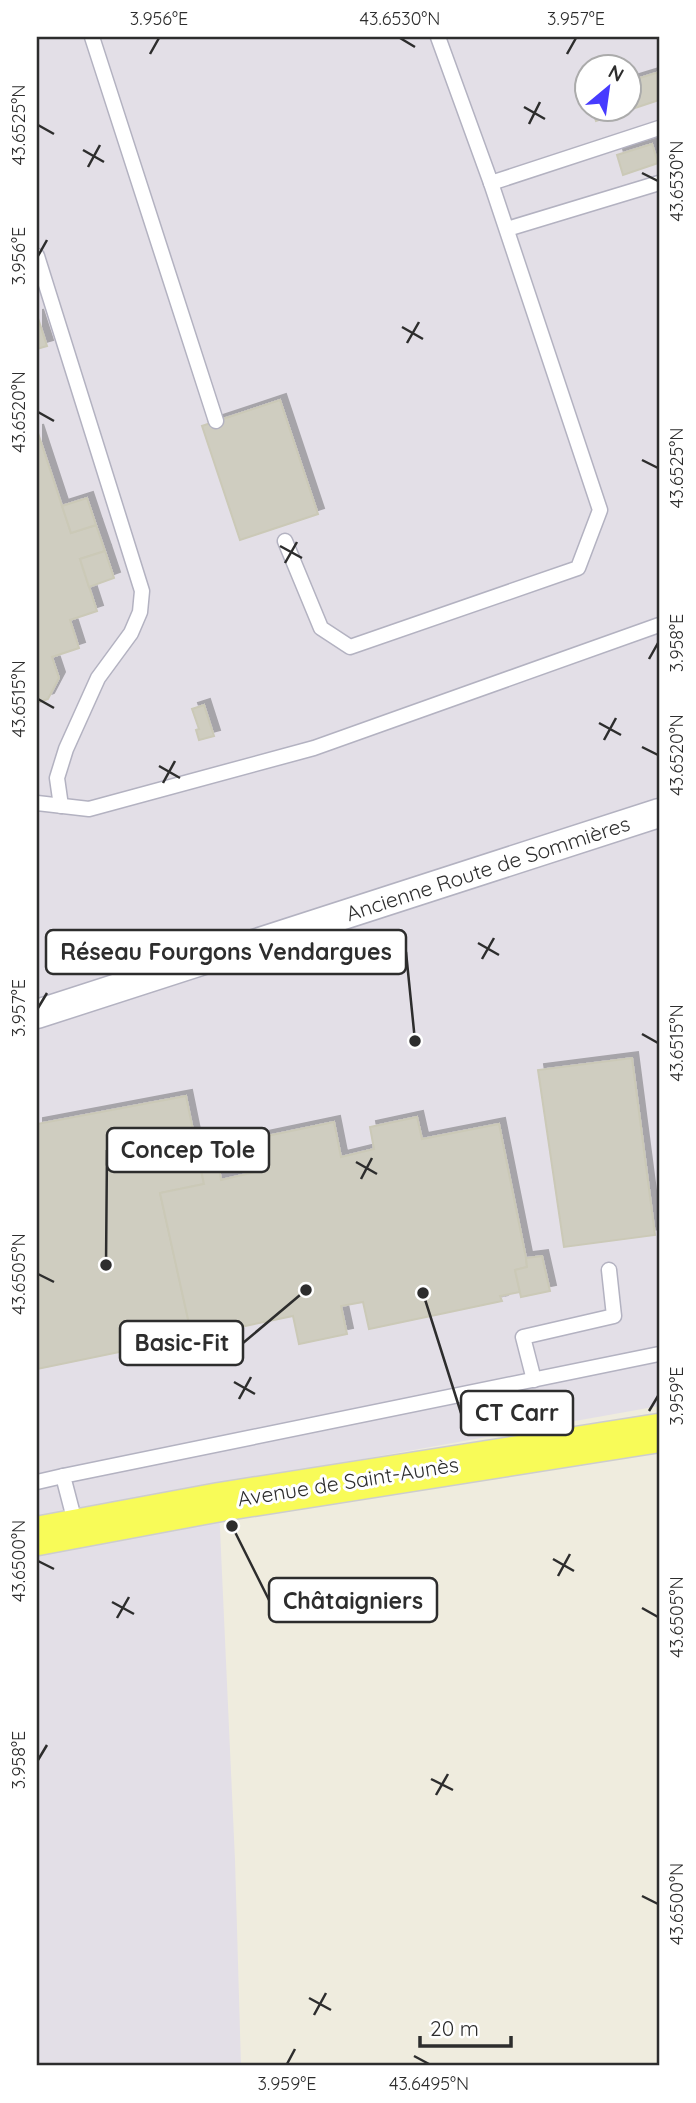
<svg xmlns="http://www.w3.org/2000/svg" width="696" height="2103" font-family="Quicksand,sans-serif">
	<style>
		.industrial { fill: #e3dfe7; fill-rule: evenodd }
		.building { fill: #cfcdc0; stroke: #cbc9b7; stroke-width: 2; filter: url(#shadow) }
		.lines { fill: none; stroke-linecap: round; stroke-linejoin: round }
		.service-casing { stroke: #b3b2c1; stroke-width: 17 }
		.minor-casing { stroke: #b3b2c1; stroke-width: 31 }
		.primary-casing { stroke: #cdcdcd; stroke-width: 41 }
		.service { stroke: #fff; stroke-width: 14 }
		.minor { stroke: #fff; stroke-width: 28 }
		.primary { stroke: #f8fb58; stroke-width: 38 }
		.ticks { fill: none; stroke: #2d2d2d; stroke-width: 2.5 }
		.labels { text-anchor: middle; stroke-width: 6; stroke-linejoin: round; paint-order: stroke }
		.street-label { font-size: 21px; fill: #2d2d2d; stroke: #fff }
		.leader { fill: none; stroke: #2d2d2d; stroke-width: 2.5 }
		.callout-dot { fill: #2d2d2d; stroke: #fff; stroke-width: 2.5 }
		.callout { fill: #fff; stroke: #2d2d2d; stroke-width: 2.5 }
		.callout-label { font-size: 23px; text-anchor: middle; font-weight: bold; fill: #2d2d2d }
		.neatline { fill: none; stroke: #2d2d2d; stroke-width: 2.5 }
		.ticks-label { font-size: 18px; text-anchor: middle; fill: #2d2d2d }
	</style>
	<defs>
		<filter id="shadow"><feDropShadow dx="6" dy="-6" stdDeviation="0" flood-color="#0004"/></filter>
	</defs>
	<rect width="100%" height="100%" fill="#efecde"/>
	<!-- industrial -->
	<path class="industrial" d="M 37,37 L 659,37 L 659,1406 L 218,1485 L 235,1860 L 241,2066 L 37,2066 ZM 588,66 L 630,66 L 630,108 L 588,108 Z"/>
	<!-- building -->
	<g class="building">
		<polygon points="659,72 659,100 596,121 592,108 630,108 630,81"/>
		<polygon points="652,144 658,163 623,175 617,155"/>
		<polygon points="37,315 47,346 37,349"/>
		<polygon points="280,400 318,514 240,540 202,426"/>
		<polygon points="37,430 71,533 96,525 105,551 80,559 97,611 70,620 79,648 52,657 59,678 48,699 37,703"/>
		<polygon points="87,498 96,525 71,533 62,506"/>
		<polygon points="105,551 114,578 89,587 80,559"/>
		<polygon points="204,705 214,736 199,740 196,730 199,729 192,709"/>
		<polygon points="632,1058 655,1235 564,1247 538,1070"/>
		<polygon points="186,1096 204,1184 160,1193 192,1337 37,1369 37,1124"/>
		<polygon points="417,1117 422,1139 499,1124 526,1258 527,1267 515,1270 520,1292 500,1296 502,1301 369,1329 363,1302 341,1306 347,1334 299,1344 293,1316 192,1337 160,1193 204,1184 199,1160 217,1156 221,1180 268,1169 262,1137 334,1122 341,1157 374,1149 370,1127"/>
		<polygon points="542,1256 550,1291 521,1297 515,1270 527,1267 526,1258"/>
	</g>
	<g class="lines">
		<defs>
			<g id="service">
				<polyline points="92,37 216,421"/>
				<polyline points="438,37 491,183 659,128"/>
				<polyline points="507,229 659,183"/>
				<polyline points="37,256 142,591 140,612 131,633 98,678 66,749 57,778 61,806"/>
				<polyline points="285,541 321,628 350,647 578,568 600,510 491,183"/>
				<polyline points="37,803 89,809 314,748 659,625"/>
				<polyline points="534,1380 523,1337 614,1316 609,1270"/>
				<polyline points="37,1482 63,1476"/>
				<polyline points="76,1526 63,1476 659,1354"/>
			</g>
			<polyline id="minor" points="37,1014 659,813"/>
			<polyline id="primary" points="37,1536 220,1502 659,1433"/>
		</defs>
		<!-- service casing -->
		<use href="#service" class="service-casing"/>
		<!-- minor casing -->
		<use href="#minor" class="minor-casing"/>
		<!-- primary casing -->
		<use href="#primary" class="primary-casing"/>
		<!-- service -->
		<use href="#service" class="service"/>
		<!-- minor -->
		<use href="#minor" class="minor"/>
		<!-- primary -->
		<use href="#primary" class="primary"/>
	</g>
	<!-- ticks -->
	<path class="ticks" d="M 400,38 L 415,47M 150,54 L 159,38M 567,54 L 576,38M 524,107 L 545,119M 529,124 L 540,102M 38,125 L 54,134M 83,150 L 104,162M 88,167 L 100,145M 642,173 L 658,181M 38,256 L 47,240M 402,327 L 423,339M 407,343 L 419,322M 38,412 L 54,421M 642,460 L 658,468M 280,546 L 302,558M 285,563 L 297,542M 649,659 L 658,643M 38,699 L 54,708M 599,723 L 621,735M 604,740 L 616,718M 642,747 L 658,755M 159,766 L 180,778M 163,783 L 175,761M 478,943 L 499,955M 482,959 L 494,938M 38,1008 L 47,993M 642,1034 L 658,1043M 356,1162 L 377,1174M 361,1179 L 372,1158M 38,1274 L 54,1282M 234,1382 L 255,1394M 239,1399 L 251,1377M 649,1411 L 658,1396M 553,1559 L 574,1571M 38,1561 L 54,1569M 558,1576 L 570,1554M 112,1602 L 134,1614M 642,1608 L 658,1617M 117,1618 L 129,1597M 38,1760 L 47,1745M 431,1779 L 453,1790M 436,1795 L 448,1774M 642,1896 L 658,1904M 309,1998 L 331,2010M 314,2015 L 326,1993M 414,2056 L 429,2064M 287,2064 L 295,2049"/>
	<g class="labels">
		<!-- street labels -->
		<g class="street-label">
			<text transform="translate(488 869) rotate(-18)" y="7">Ancienne Route de Sommières</text>
			<text transform="translate(348 1482) rotate(-9)" y="7">Avenue de Saint-Aunès</text>
		</g>
	</g>
	<!-- callouts -->
	<path class="leader" d="M415 1041L406 952M106 1265L107 1150M306 1290L243 1343M423 1293L461 1413M232 1526L269 1600"/>
	<g class="callout-dot">
		<circle cx="415" cy="1041" r="7"/>
		<circle cx="106" cy="1265" r="7"/>
		<circle cx="306" cy="1290" r="7"/>
		<circle cx="423" cy="1293" r="7"/>
		<circle cx="232" cy="1526" r="7"/>
	</g>
	<g class="callout">
		<rect x="46" y="930" width="360" height="44" rx="7"/>
		<rect x="107" y="1128" width="162" height="44" rx="7"/>
		<rect x="120" y="1321" width="123" height="44" rx="7"/>
		<rect x="461" y="1391" width="112" height="44" rx="7"/>
		<rect x="269" y="1578" width="168" height="44" rx="7"/>
	</g>
	<g class="callout-label">
		<text x="226" y="960">Réseau Fourgons Vendargues</text>
		<text x="188" y="1158">Concep Tole</text>
		<text x="182" y="1351">Basic-Fit</text>
		<text x="517" y="1421">CT Carr</text>
		<text x="353" y="1609">Châtaigniers</text>
	</g>
	<!-- border -->
	<rect width="696" height="2103" fill="none" stroke="#ffffff" stroke-width="77"/>
	<!-- north arrow -->
	<g transform="translate(608 88) rotate(29)"><circle r="33" fill="#ffffff" stroke="#ababab" stroke-width="2"/>
	<path d="M0-5L12 26L0 18L-12 26Z" fill="#473bff"/>
	<text y="-10" font-size="19" font-weight="bold" text-anchor="middle" fill="#2d2d2d">N</text>
	</g>
	<!-- scale -->
	<path d="M420 2036v10h91v-10" fill="none" stroke="#2d2d2d" stroke-width="3.5"/>
	<text x="430" y="2036" font-size="21" fill="#2d2d2d" stroke="#ffffff" stroke-width="5" paint-order="stroke">20 m</text>
	<rect x="38" y="38" width="620" height="2026" class="neatline"/>
	<g class="ticks-label">
		<text x="159" y="25">3.956°E</text>
		<text x="400" y="25">43.6530°N</text>
		<text x="576" y="25">3.957°E</text>
		<text transform="translate(19 125) rotate(-90)" y="6">43.6525°N</text>
		<text transform="translate(677 181) rotate(-90)" y="6">43.6530°N</text>
		<text transform="translate(19 256) rotate(-90)" y="6">3.956°E</text>
		<text transform="translate(19 412) rotate(-90)" y="6">43.6520°N</text>
		<text transform="translate(677 468) rotate(-90)" y="6">43.6525°N</text>
		<text transform="translate(677 643) rotate(-90)" y="6">3.958°E</text>
		<text transform="translate(19 699) rotate(-90)" y="6">43.6515°N</text>
		<text transform="translate(677 755) rotate(-90)" y="6">43.6520°N</text>
		<text transform="translate(19 1008) rotate(-90)" y="6">3.957°E</text>
		<text transform="translate(677 1043) rotate(-90)" y="6">43.6515°N</text>
		<text transform="translate(19 1274) rotate(-90)" y="6">43.6505°N</text>
		<text transform="translate(677 1396) rotate(-90)" y="6">3.959°E</text>
		<text transform="translate(19 1561) rotate(-90)" y="6">43.6500°N</text>
		<text transform="translate(677 1617) rotate(-90)" y="6">43.6505°N</text>
		<text transform="translate(19 1760) rotate(-90)" y="6">3.958°E</text>
		<text transform="translate(677 1904) rotate(-90)" y="6">43.6500°N</text>
		<text x="287" y="2090">3.959°E</text>
		<text x="429" y="2090">43.6495°N</text>
	</g>
</svg>
